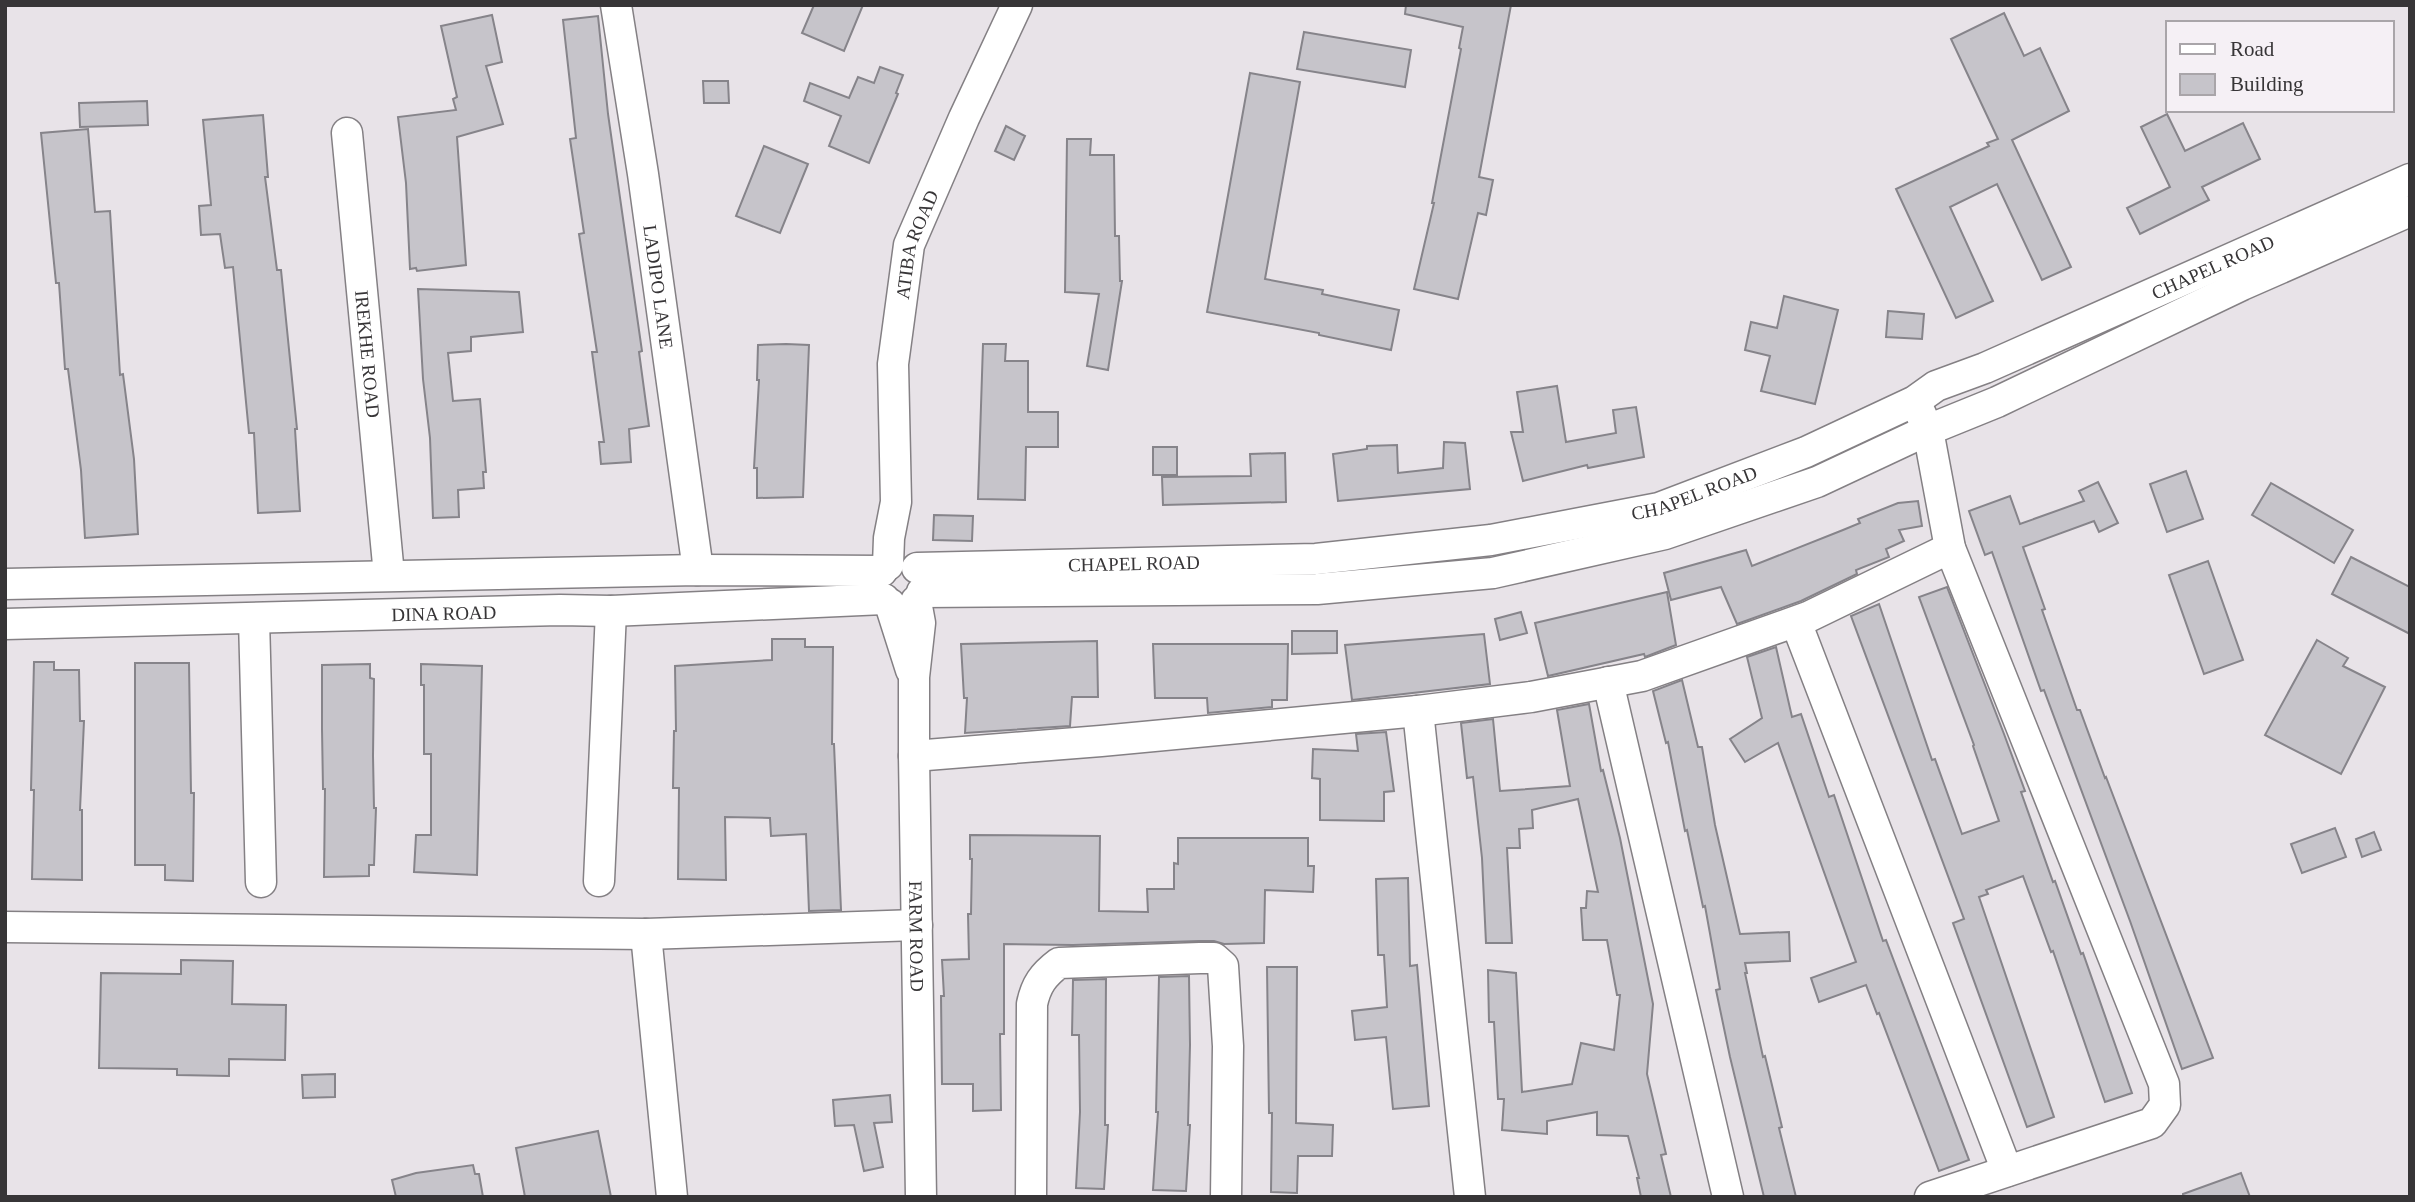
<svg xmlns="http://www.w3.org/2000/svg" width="2415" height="1202" font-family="'Times New Roman',serif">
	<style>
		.building { fill: #c6c4ca; stroke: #86848a; stroke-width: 2 }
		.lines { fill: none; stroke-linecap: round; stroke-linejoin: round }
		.minor-casing { stroke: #848084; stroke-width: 33 }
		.minor { stroke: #fff; stroke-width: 30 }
		.labels { text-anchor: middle; stroke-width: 6; stroke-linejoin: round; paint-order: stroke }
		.street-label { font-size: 19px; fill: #373537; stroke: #f5f0f5 }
	</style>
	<rect width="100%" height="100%" fill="#e8e3e8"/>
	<!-- building -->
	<g class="building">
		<polygon points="814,5 863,5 844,51 802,33"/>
		<polygon points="1406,5 1511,5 1479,177 1493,180 1486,215 1478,213 1458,299 1414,289 1434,203 1432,203 1461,49 1459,48 1463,27 1405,14"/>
		<polygon points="2004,13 2024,56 2040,48 2069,111 2012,140 2071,267 2042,280 1997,184 1950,207 1993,301 1956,318 1896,189 1989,146 1987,143 1998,139 1951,39"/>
		<polygon points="492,15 502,62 486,66 503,124 457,137 466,265 417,271 416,268 410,269 406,183 398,117 456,110 453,99 457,97 441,26"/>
		<polygon points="598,16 608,114 642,351 639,352 649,426 629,429 631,462 601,464 599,442 604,442 592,352 597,352 579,234 584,233 570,139 576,138 563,20"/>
		<polygon points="1304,32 1411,50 1405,87 1297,69"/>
		<polygon points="880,67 903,75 896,93 898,94 869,163 829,146 841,116 804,101 810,83 849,98 858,77 874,83"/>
		<polygon points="1250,73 1300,82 1265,279 1323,290 1322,294 1399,310 1391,350 1319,335 1319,333 1207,312"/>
		<polygon points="703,81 728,81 729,103 704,103"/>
		<polygon points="147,101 148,125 80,127 79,103"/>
		<polygon points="2167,114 2185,151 2243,123 2260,159 2202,187 2209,200 2140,234 2127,208 2170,187 2141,127"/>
		<polygon points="263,115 268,177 265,177 277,270 281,270 297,429 295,429 300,511 258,513 254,433 249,433 233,267 225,268 220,234 201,235 199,206 211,205 203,120"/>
		<polygon points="1006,126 1025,136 1014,160 995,151"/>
		<polygon points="88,129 95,212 110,211 120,375 123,374 134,459 138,534 85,538 81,470 68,369 65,369 59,283 56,283 41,133"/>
		<polygon points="1067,139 1091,139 1090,155 1114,155 1115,236 1119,236 1120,281 1122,281 1108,370 1087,366 1099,294 1065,292"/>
		<polygon points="764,146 808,164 780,233 736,216"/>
		<polygon points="418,289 519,292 523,332 471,337 471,351 448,353 453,401 480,399 486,472 483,472 484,488 458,490 459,517 433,518 430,438 423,379"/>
		<polygon points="1784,296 1838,310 1815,404 1761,391 1770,356 1745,350 1751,322 1777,328"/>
		<polygon points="1888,311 1924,314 1922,339 1886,337"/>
		<polygon points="786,344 809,345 803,497 757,498 757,468 754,468 759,380 757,380 758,345"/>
		<polygon points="983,344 1006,344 1005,361 1028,361 1028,412 1058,412 1058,447 1026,447 1025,500 978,499"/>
		<polygon points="1557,386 1566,442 1616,433 1613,410 1636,407 1644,457 1588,468 1587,465 1523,481 1511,432 1523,432 1517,392"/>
		<polygon points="1444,442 1465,443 1470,489 1338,501 1333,454 1367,449 1367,446 1397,445 1398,473 1443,468"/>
		<rect x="1153" y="447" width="24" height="28"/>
		<polygon points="1285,453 1286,502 1163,505 1162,477 1251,476 1250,454"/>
		<polygon points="2186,471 2203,519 2167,532 2150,484"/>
		<polygon points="2098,482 2118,523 2099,532 2094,521 2023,547 2045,609 2042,610 2077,710 2080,710 2105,778 2106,777 2213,1058 2182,1069 2130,921 2044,690 2041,691 1992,552 1985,555 1969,511 2010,496 2020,524 2084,501 2079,491"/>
		<polygon points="2271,483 2353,530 2334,563 2252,515"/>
		<polygon points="1918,501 1922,526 1899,530 1904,541 1886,549 1889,557 1856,570 1857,574 1801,601 1737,624 1721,587 1671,600 1664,573 1746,550 1752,566 1843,530 1860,523 1858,519 1898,503"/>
		<polygon points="934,515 973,516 972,541 933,540"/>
		<polygon points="2351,557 2410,587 2410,634 2332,594"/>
		<polygon points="2208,561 2243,660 2204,674 2169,575"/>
		<polygon points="1947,587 2004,734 2025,791 2021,792 2053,882 2055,881 2081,954 2083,953 2132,1093 2105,1102 2053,951 2051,952 2023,876 1986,890 1988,894 1979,897 2054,1117 2027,1127 1953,923 1964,919 1851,616 1879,604 1932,760 1935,759 1962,834 1999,821 1973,746 1974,745 1919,597"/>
		<polygon points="1667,592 1676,645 1645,657 1644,654 1548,676 1535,623"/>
		<polygon points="1521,612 1527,633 1500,640 1495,619"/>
		<polygon points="1292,631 1337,631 1337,653 1292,654"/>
		<polygon points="1484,634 1490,684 1352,700 1345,645"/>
		<polygon points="772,639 805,639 805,647 833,647 832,744 834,744 841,910 809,911 806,834 771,836 770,818 725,817 726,880 678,879 679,788 673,788 674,731 676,731 675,666 772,660"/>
		<polygon points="2317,640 2348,658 2343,666 2385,687 2341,774 2265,735"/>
		<polygon points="1097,641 1098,697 1072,697 1070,726 965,733 967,698 964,698 961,644"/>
		<polygon points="1153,644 1288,644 1287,700 1272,700 1272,707 1208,713 1207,698 1155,698"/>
		<polygon points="1776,647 1792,717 1801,714 1829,797 1834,795 1883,941 1886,940 1969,1160 1939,1171 1879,1013 1877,1014 1866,985 1819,1002 1811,978 1856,962 1778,743 1745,762 1730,739 1762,718 1747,657"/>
		<polygon points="34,662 54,662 54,670 79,670 80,721 84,721 80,810 82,810 82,880 32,879 34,790 31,790"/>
		<polygon points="135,663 189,663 191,793 194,793 193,881 165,880 165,865 135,865"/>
		<polygon points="370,664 370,678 374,679 373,756 374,808 376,808 374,865 369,865 369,876 324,877 325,789 323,789 322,729 322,665"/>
		<polygon points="421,664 482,666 477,875 414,872 416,835 431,835 431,754 424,754 424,685 421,685"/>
		<polygon points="1682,680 1698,747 1702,747 1715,825 1740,934 1789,932 1790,961 1745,963 1747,973 1745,973 1763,1057 1765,1056 1782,1127 1779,1128 1796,1197 1764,1197 1730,1057 1716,990 1720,989 1705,906 1703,907 1687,830 1685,831 1668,742 1666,743 1653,691"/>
		<polygon points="1589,704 1601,771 1603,770 1620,838 1653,1004 1647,1074 1666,1154 1661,1155 1671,1197 1641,1197 1637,1178 1639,1178 1628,1136 1597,1135 1597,1112 1547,1121 1547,1134 1502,1130 1504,1099 1498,1099 1494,1022 1489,1022 1488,970 1516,973 1522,1092 1572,1084 1581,1043 1614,1050 1620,995 1617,995 1607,940 1583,940 1581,908 1586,908 1587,891 1598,892 1578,799 1532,810 1533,828 1519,829 1520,848 1507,848 1512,943 1486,943 1482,858 1473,777 1467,778 1461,723 1493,719 1500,791 1570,786 1557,710"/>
		<polygon points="1386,732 1394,791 1384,792 1384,821 1320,820 1320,779 1312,778 1313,749 1358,751 1356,734"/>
		<polygon points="2335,828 2346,857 2302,873 2291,844"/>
		<polygon points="2374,832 2381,850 2362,857 2356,839"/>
		<polygon points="970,835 1100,836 1099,911 1148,912 1147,889 1174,889 1174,863 1178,864 1178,838 1308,838 1308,866 1314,866 1313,892 1265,890 1264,943 1224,944 1214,941 1199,941 1073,945 1004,944 1004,1034 1000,1034 1001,1110 973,1111 973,1084 942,1084 941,996 944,996 942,960 969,959 968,914 971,914 972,859 970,859"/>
		<polygon points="1408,878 1410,966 1417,965 1429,1106 1393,1109 1386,1037 1355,1040 1352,1011 1387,1007 1384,955 1378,955 1376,879"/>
		<polygon points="181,960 233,961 232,1004 286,1005 285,1060 229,1059 229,1076 177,1075 177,1069 99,1068 101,973 181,974"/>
		<polygon points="1267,967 1297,967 1296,1123 1333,1125 1332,1156 1298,1156 1297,1193 1271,1192 1272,1113 1269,1113"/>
		<polygon points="1189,976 1190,1045 1188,1125 1190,1125 1186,1191 1153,1190 1158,1112 1156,1112 1159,977"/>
		<polygon points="1106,979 1105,1125 1108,1125 1104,1189 1076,1188 1080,1112 1079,1035 1072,1035 1073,980"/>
		<polygon points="335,1074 335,1097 303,1098 302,1075"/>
		<polygon points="890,1095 892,1122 874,1123 883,1167 864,1171 854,1125 835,1126 833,1100"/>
		<polygon points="598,1131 611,1197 525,1197 516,1148"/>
		<polygon points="473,1165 475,1174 479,1174 483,1197 396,1197 392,1180 416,1173"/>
		<polygon points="2241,1173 2250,1197 2183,1197 2183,1194"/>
	</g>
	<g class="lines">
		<defs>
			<g id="minor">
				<path id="s1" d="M 616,5 L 643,174 L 698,570"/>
				<path id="s2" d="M 347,133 L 389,575"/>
				<polyline points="1920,412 1928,430 1950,548 2164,1084 2165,1105 2152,1123 1930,1197"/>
				<path id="s3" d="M 888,565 L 889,538 L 896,502 L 893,364 L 909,245 L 964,118 L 1017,5"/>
				<path id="s4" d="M 917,568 L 1316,559 L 1491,540 L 1659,508 L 1806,452 L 1915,401 L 1936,386 L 1985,368 L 2410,179"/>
				<polyline points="5,584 698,570 882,571"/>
				<polyline points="922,592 1317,589 1493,573 1665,534 1817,482 1928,430 1997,402 2242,285 2410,211"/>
				<path id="s5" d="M 916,601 L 920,623 L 914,677 L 914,756 L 921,1197"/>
				<polyline points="890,604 911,670"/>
				<polyline points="254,619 261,882"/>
				<polyline points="1796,622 2007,1171"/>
				<path id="s6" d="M 5,624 L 560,610 L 611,611 L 884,599"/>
				<polyline points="1608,682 1728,1197"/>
				<polyline points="1418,711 1470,1197"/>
				<polyline points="914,756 1101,741 1418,711 1531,697 1642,676 1808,617 1950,548"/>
				<polyline points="599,881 611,611"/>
				<polyline points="5,927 646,934 917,925"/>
				<polyline points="646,934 672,1197"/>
				<path d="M 1031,1197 L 1032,1004 C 1036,985 1043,975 1059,963 L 1200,958 L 1214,958 L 1223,966 L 1228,1046 L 1226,1197"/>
			</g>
		</defs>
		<!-- minor casing -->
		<use href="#minor" class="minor-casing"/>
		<!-- minor -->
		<use href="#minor" class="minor"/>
	</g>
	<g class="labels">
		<!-- street labels -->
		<g class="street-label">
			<text dy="7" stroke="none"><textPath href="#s3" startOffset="324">ATIBA ROAD</textPath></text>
			<text dy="7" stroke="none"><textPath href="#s4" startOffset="1351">CHAPEL ROAD</textPath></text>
			<text dy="7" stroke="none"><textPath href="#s1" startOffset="285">LADIPO LANE</textPath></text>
			<text dy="7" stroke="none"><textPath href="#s2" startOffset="222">IREKHE ROAD</textPath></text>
			<text dy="7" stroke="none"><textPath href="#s4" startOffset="784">CHAPEL ROAD</textPath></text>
			<text dy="7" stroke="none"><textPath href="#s4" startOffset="217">CHAPEL ROAD</textPath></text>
			<text dy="7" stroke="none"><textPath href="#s6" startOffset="439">DINA ROAD</textPath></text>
			<text dy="7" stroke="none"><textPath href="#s5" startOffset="336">FARM ROAD</textPath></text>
		</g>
	</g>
	<!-- border -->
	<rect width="2415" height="1202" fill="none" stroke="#373537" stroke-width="14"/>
	<!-- legend -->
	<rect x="2166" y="21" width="228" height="91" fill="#f5f0f5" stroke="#a9a5a9" stroke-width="2"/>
	<rect x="2180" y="44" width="35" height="10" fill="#ffffff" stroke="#a9a5a9" stroke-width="2"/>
	<text x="2230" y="56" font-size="21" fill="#373537">Road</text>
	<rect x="2180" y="74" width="35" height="21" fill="#c6c4ca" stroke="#a9a5a9" stroke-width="2"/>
	<text x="2230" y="91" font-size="21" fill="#373537">Building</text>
</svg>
